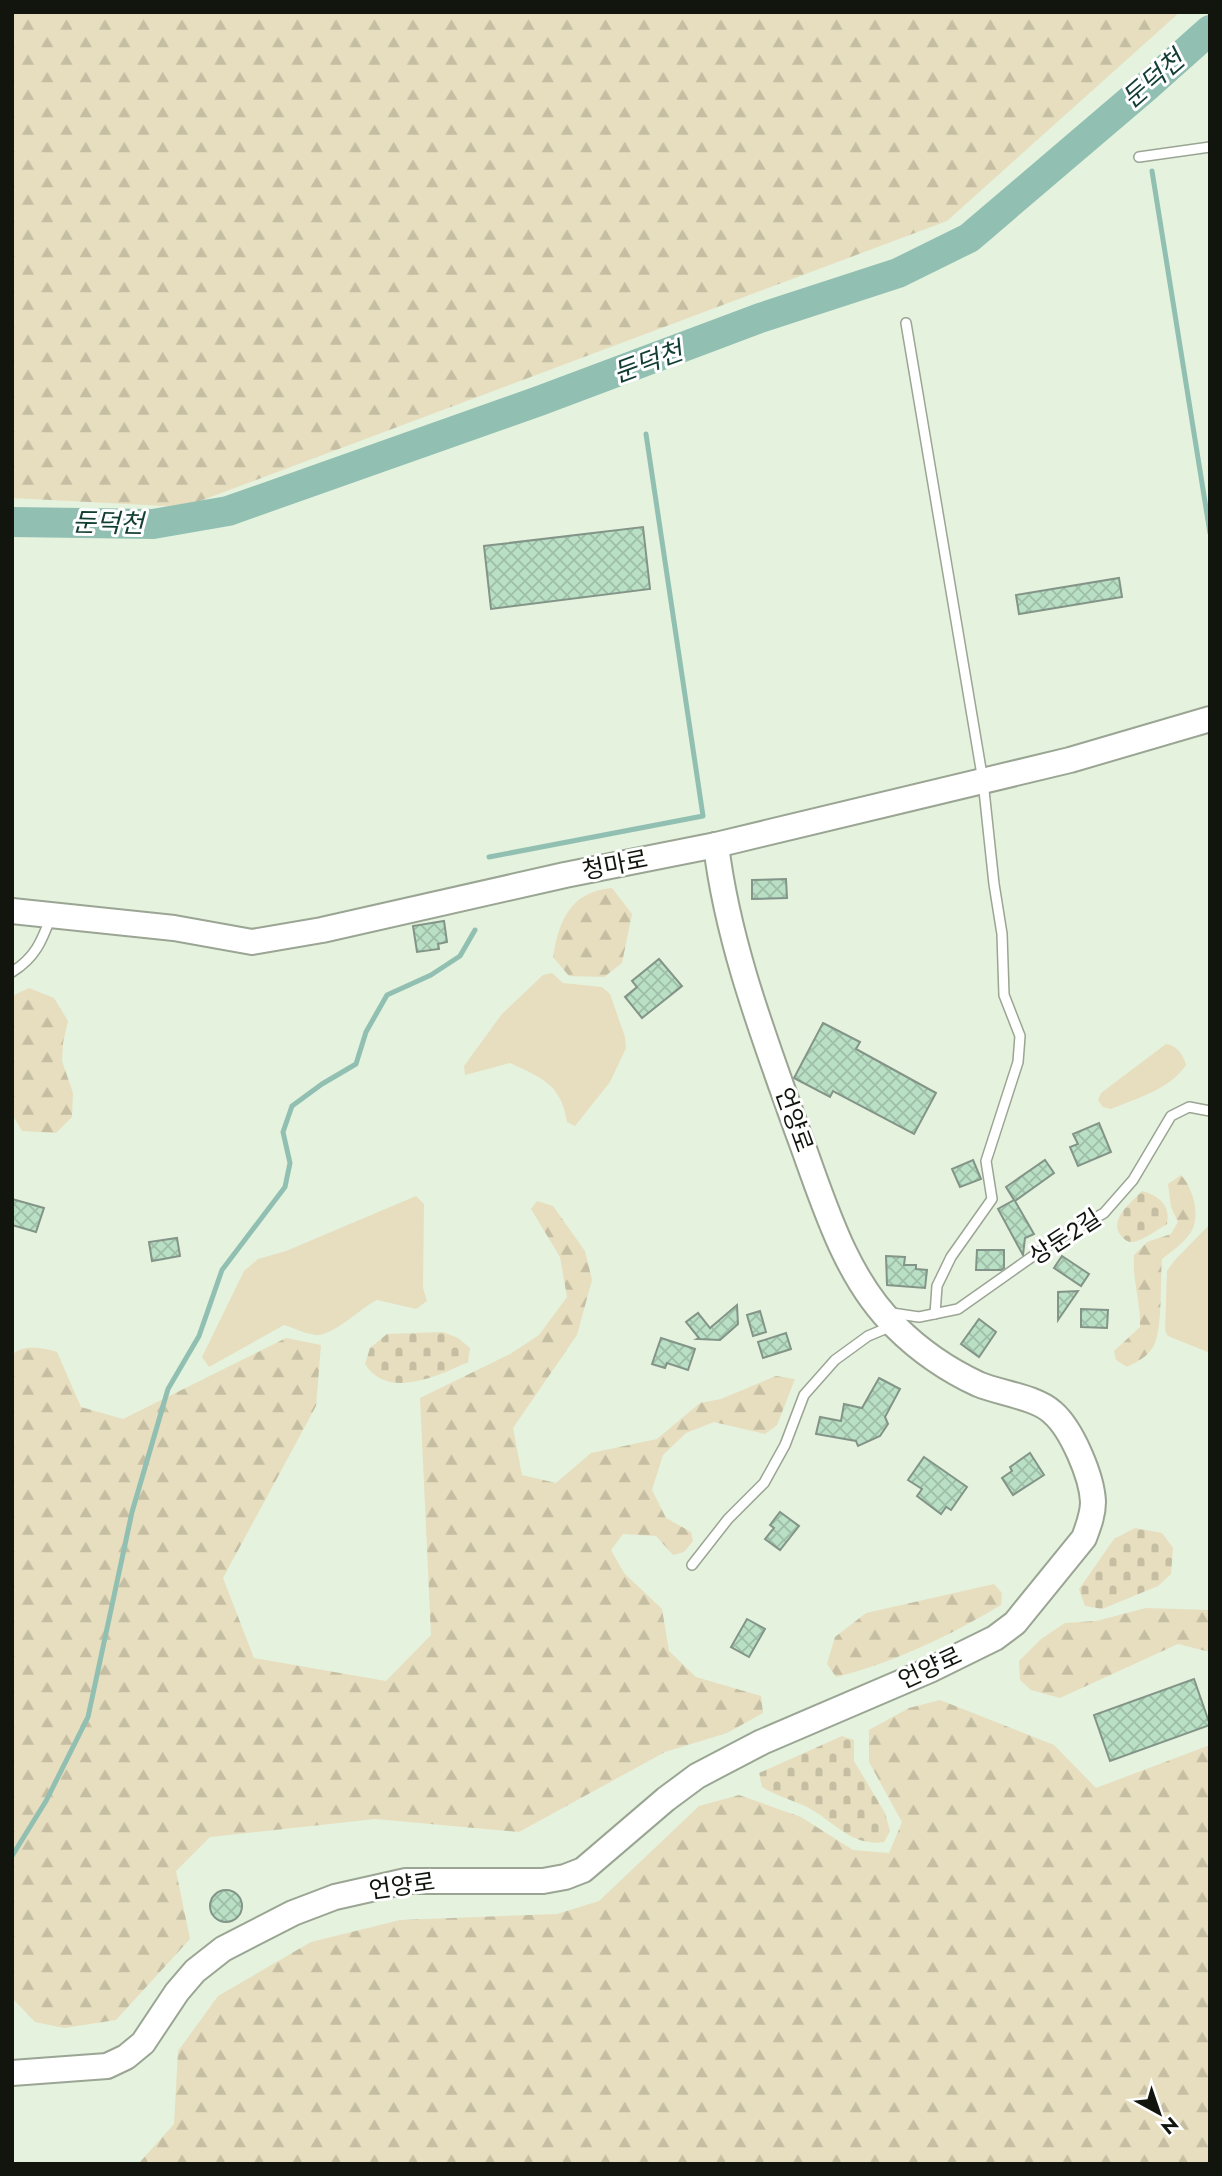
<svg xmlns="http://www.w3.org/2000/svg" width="1222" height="2176" font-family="Jost,'Noto Sans KR',sans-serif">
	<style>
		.green { fill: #e7debf }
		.forest { fill: url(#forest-firs) }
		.cemetery { fill: url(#cemetery-stones) }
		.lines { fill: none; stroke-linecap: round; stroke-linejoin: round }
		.stream { stroke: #91c0b2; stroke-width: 5 }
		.river { stroke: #91c0b2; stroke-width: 30 }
		.building { fill: url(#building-cross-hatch); stroke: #839588; stroke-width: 2 }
		.lane-casing { stroke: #9aa593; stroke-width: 12 }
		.secondary-casing { stroke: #9aa593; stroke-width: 28 }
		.lane { stroke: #fff; stroke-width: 9 }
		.secondary { stroke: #fff; stroke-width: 24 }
		.labels { text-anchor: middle; stroke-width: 6; stroke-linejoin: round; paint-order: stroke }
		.street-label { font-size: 24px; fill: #11150e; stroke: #fff }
		.water-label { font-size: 26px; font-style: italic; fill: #123d32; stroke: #fff }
	</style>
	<defs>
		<pattern id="forest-firs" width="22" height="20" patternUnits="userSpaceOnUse" patternTransform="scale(1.75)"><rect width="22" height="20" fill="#e7debf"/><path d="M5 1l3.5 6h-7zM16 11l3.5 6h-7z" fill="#c5bea3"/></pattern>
		<pattern id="cemetery-stones" width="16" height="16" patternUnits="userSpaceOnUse" patternTransform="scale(1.75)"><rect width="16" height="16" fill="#e7debf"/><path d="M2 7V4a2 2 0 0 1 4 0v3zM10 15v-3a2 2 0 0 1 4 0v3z" fill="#c5bea3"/></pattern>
		<pattern id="building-cross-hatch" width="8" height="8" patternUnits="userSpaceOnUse" patternTransform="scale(1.75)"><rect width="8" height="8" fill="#b9dfc4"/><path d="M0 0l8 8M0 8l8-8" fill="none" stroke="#9ebea7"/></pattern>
	</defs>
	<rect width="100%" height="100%" fill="#e5f2de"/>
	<!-- green -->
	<g class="green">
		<path d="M 552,973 L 563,983 L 602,987 L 610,994 L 625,1037 L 626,1048 L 610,1082 L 575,1126 L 567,1122 C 561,1084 542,1078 510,1063 L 465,1075 L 464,1066 L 502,1014 L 543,975 Z"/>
		<path d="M 1166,1044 C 1176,1045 1184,1055 1186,1065 C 1169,1090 1137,1098 1111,1109 L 1103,1107 L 1098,1100 L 1101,1093 Z"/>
		<path d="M 416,1196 L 424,1204 L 423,1288 L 427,1301 L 416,1309 L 377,1300 C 359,1309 337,1333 318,1335 C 308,1335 294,1328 284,1325 L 209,1367 L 202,1357 L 244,1271 L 258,1259 L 286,1251 Z"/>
		<polygon points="1210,1224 1210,1353 1168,1336 1165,1331 1167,1271 1174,1261"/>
	</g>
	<!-- forest -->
	<g class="forest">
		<polygon points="12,12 1180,12 947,221 184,507 12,498"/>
		<path d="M 612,888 L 632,914 L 622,963 L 604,977 L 569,976 L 553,957 C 559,919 571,892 612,888 Z"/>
		<polygon points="29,988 54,998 68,1021 63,1043 62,1061 73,1093 72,1117 56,1133 22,1131 12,1114 12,996"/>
		<path d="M 1181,1175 C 1193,1188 1201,1216 1191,1232 C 1183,1244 1172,1251 1162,1259 C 1160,1279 1163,1331 1153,1347 C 1147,1357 1137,1362 1127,1367 L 1116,1360 L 1114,1351 L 1140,1327 C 1141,1302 1132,1280 1134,1255 L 1147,1242 L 1171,1234 L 1178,1222 L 1171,1207 L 1168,1184 Z"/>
		<path d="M 537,1201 L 553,1206 L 585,1251 L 592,1280 L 577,1335 L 513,1428 L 522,1475 L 556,1483 L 591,1453 L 657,1439 L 700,1403 L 721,1399 L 776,1376 L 795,1379 L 777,1425 L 765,1434 L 714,1422 L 686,1433 L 663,1455 L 652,1490 L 666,1518 L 691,1532 L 693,1541 L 684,1552 L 673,1555 L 656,1536 L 623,1534 L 611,1550 L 624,1573 L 662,1609 L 669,1651 L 696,1677 L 761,1696 L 763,1713 L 727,1733 L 665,1752 L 519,1832 L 375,1819 L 210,1837 L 176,1871 L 190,1939 L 116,2020 L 64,2028 L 35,2022 L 12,1998 L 12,1355 C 23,1344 44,1348 57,1352 L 81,1407 L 123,1419 L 286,1338 L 321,1345 L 316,1406 L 223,1578 L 254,1658 L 386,1681 L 431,1635 L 420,1398 L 510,1354 L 539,1335 L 567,1297 L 560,1257 L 531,1209 Z"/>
		<path d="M 994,1584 L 1002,1593 L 1001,1605 C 951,1635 893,1663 836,1677 L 827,1664 L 835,1637 L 866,1613 Z"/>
		<polygon points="1146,1608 1210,1610 1210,1652 1178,1644 1060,1698 1031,1690 1020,1680 1019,1661 1041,1639 1065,1623 1096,1621"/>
		<polygon points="940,1700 1054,1745 1096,1788 1210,1745 1210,2164 135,2164 140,2162 174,2124 178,2051 218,1996 311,1942 400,1920 557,1914 599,1901 699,1806 739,1795 801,1817 853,1850 889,1853 902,1822 869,1762 869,1730 909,1708"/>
	</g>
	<!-- cemetery -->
	<g class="cemetery">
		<path d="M 1142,1191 C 1158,1195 1171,1205 1167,1224 C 1158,1229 1143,1241 1132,1242 C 1128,1242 1125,1240 1122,1237 C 1107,1220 1131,1203 1142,1191 Z"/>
		<path d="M 443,1332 L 458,1338 L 470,1348 L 468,1362 C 438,1376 387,1400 365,1364 L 370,1348 L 387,1334 Z"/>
		<polygon points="1135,1528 1162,1533 1173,1548 1171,1574 1158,1586 1102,1609 1085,1606 1079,1589 1114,1539"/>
		<path d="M 842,1736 L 854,1740 L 854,1761 L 885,1813 L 890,1831 L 884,1842 C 851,1847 834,1821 807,1807 C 792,1800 777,1796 762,1787 L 759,1773 Z"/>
	</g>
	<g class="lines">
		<!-- stream -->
		<g class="stream">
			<polyline points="1152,171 1210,533"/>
			<polyline points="489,857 703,816 646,434"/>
			<polyline points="12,1856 46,1801 88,1717 132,1512 168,1389 199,1336 222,1270 285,1187 290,1163 283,1132 292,1106 322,1084 356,1064 366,1032 387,995 431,975 460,956 475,930"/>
		</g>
		<!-- river -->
		<polyline class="river" points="12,522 153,524 228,511 539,401 760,318 898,273 969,238 1146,87 1210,30"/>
	</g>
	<!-- building -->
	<g class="building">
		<polygon points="643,527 650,589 491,609 484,546"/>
		<polygon points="1119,578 1122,597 1019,614 1016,595"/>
		<polygon points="786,879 787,898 752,899 752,880"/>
		<polygon points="444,921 447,942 438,944 439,949 417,952 413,926"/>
		<polygon points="659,959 682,986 642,1018 625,997 637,987 632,981"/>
		<polygon points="823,1023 860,1042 856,1049 936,1093 914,1134 833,1091 830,1097 794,1078"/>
		<polygon points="1099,1123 1111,1152 1078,1166 1070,1147 1078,1144 1073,1134"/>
		<polygon points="973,1160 981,1179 960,1187 952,1169"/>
		<polygon points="1045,1160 1054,1173 1015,1201 1034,1234 1025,1238 1023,1255 998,1209 1014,1200 1006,1187"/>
		<polygon points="12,1199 44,1208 36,1232 12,1225"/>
		<polygon points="177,1238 180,1256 152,1261 149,1242"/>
		<polygon points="977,1250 1004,1250 1004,1268 1001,1270 976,1270"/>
		<polygon points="886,1256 905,1257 904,1265 916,1265 916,1269 927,1270 925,1288 887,1285"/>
		<polygon points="1062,1256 1089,1274 1081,1286 1054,1268"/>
		<polygon points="1078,1291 1058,1320 1058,1292"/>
		<polygon points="737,1305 738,1324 720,1340 697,1339 699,1338 686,1322 698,1313 710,1328"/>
		<polygon points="1081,1309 1108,1310 1107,1328 1081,1327"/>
		<polygon points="760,1311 766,1332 753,1336 747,1315"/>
		<polygon points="979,1319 996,1332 979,1357 961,1344"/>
		<polygon points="786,1333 791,1349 763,1358 758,1342"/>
		<polygon points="661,1338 695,1349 688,1370 667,1363 665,1368 652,1364"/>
		<polygon points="879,1378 900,1389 885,1417 888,1424 880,1436 858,1446 856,1441 816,1434 820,1417 841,1421 844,1404 862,1408"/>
		<polygon points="1030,1453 1044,1475 1013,1495 1002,1478 1012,1471 1010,1467"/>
		<polygon points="924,1457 967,1487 951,1510 946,1507 941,1514 917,1496 922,1489 908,1480"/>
		<polygon points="780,1512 799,1526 780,1550 765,1539 774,1528 770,1525"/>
		<polygon points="747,1619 765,1629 749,1657 731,1647"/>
		<polygon points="1194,1679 1210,1725 1110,1761 1094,1715"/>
		<circle cx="226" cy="1906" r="16"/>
	</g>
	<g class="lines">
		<defs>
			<g id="lane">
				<polyline points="1139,157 1210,147"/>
				<polyline points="906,323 983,781 994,884 1002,934 1004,995 1020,1036 1018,1062 986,1161 992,1199 951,1257 937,1286 935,1314"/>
				<path d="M 12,972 C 35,958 42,941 51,916"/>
				<polyline points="892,1313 919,1317 958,1309 1053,1242 1104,1213 1133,1180 1171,1116 1189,1107 1210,1111"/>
				<polyline points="692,1565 728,1519 764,1483 785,1445 804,1395 835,1360 868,1336 892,1326"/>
			</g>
			<g id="secondary">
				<polyline points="12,911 174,928 252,942 322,930 565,875 716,845 1070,760 1210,719"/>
				<path d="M 12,2073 L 107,2066 L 126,2057 L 143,2043 L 177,1992 L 195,1971 L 223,1949 L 293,1913 L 335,1897 L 406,1881 L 543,1881 L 565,1877 L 583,1870 L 666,1799 L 697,1776 L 762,1742 L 930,1670 L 995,1638 L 1015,1623 L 1084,1538 C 1088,1527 1093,1515 1093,1502 C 1092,1477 1072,1429 1052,1412 C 1036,1397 999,1393 978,1384 C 948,1370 919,1350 896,1327 C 843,1276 822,1196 797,1130 C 764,1037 728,944 716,845"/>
			</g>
		</defs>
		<!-- lane casing -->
		<use href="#lane" class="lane-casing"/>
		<!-- secondary casing -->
		<use href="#secondary" class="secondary-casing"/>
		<!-- lane -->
		<use href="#lane" class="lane"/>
		<!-- secondary -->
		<use href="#secondary" class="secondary"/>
	</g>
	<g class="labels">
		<!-- street labels -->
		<g class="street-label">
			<text transform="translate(615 865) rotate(-11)" y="8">청마로</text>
			<text transform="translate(794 1120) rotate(70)" y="8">언양로</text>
			<text transform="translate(1065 1237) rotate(-33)" y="8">상둔2길</text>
			<text transform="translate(930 1668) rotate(-25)" y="8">언양로</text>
			<text transform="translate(402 1886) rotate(-8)" y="8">언양로</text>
		</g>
		<!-- water labels -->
		<g class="water-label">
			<text transform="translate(1153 79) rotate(-41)" y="9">둔덕천</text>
			<text transform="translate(648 362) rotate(-20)" y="9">둔덕천</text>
			<text transform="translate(108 523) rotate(1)" y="9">둔덕천</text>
		</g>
	</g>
	<!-- border -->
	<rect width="1222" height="2176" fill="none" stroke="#11150e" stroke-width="28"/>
	<!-- north arrow -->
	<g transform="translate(1159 2113) rotate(140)" stroke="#ffffff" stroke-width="5" paint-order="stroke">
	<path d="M0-5L12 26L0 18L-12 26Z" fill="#11150e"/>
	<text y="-10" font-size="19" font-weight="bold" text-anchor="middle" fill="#11150e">N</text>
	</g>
</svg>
